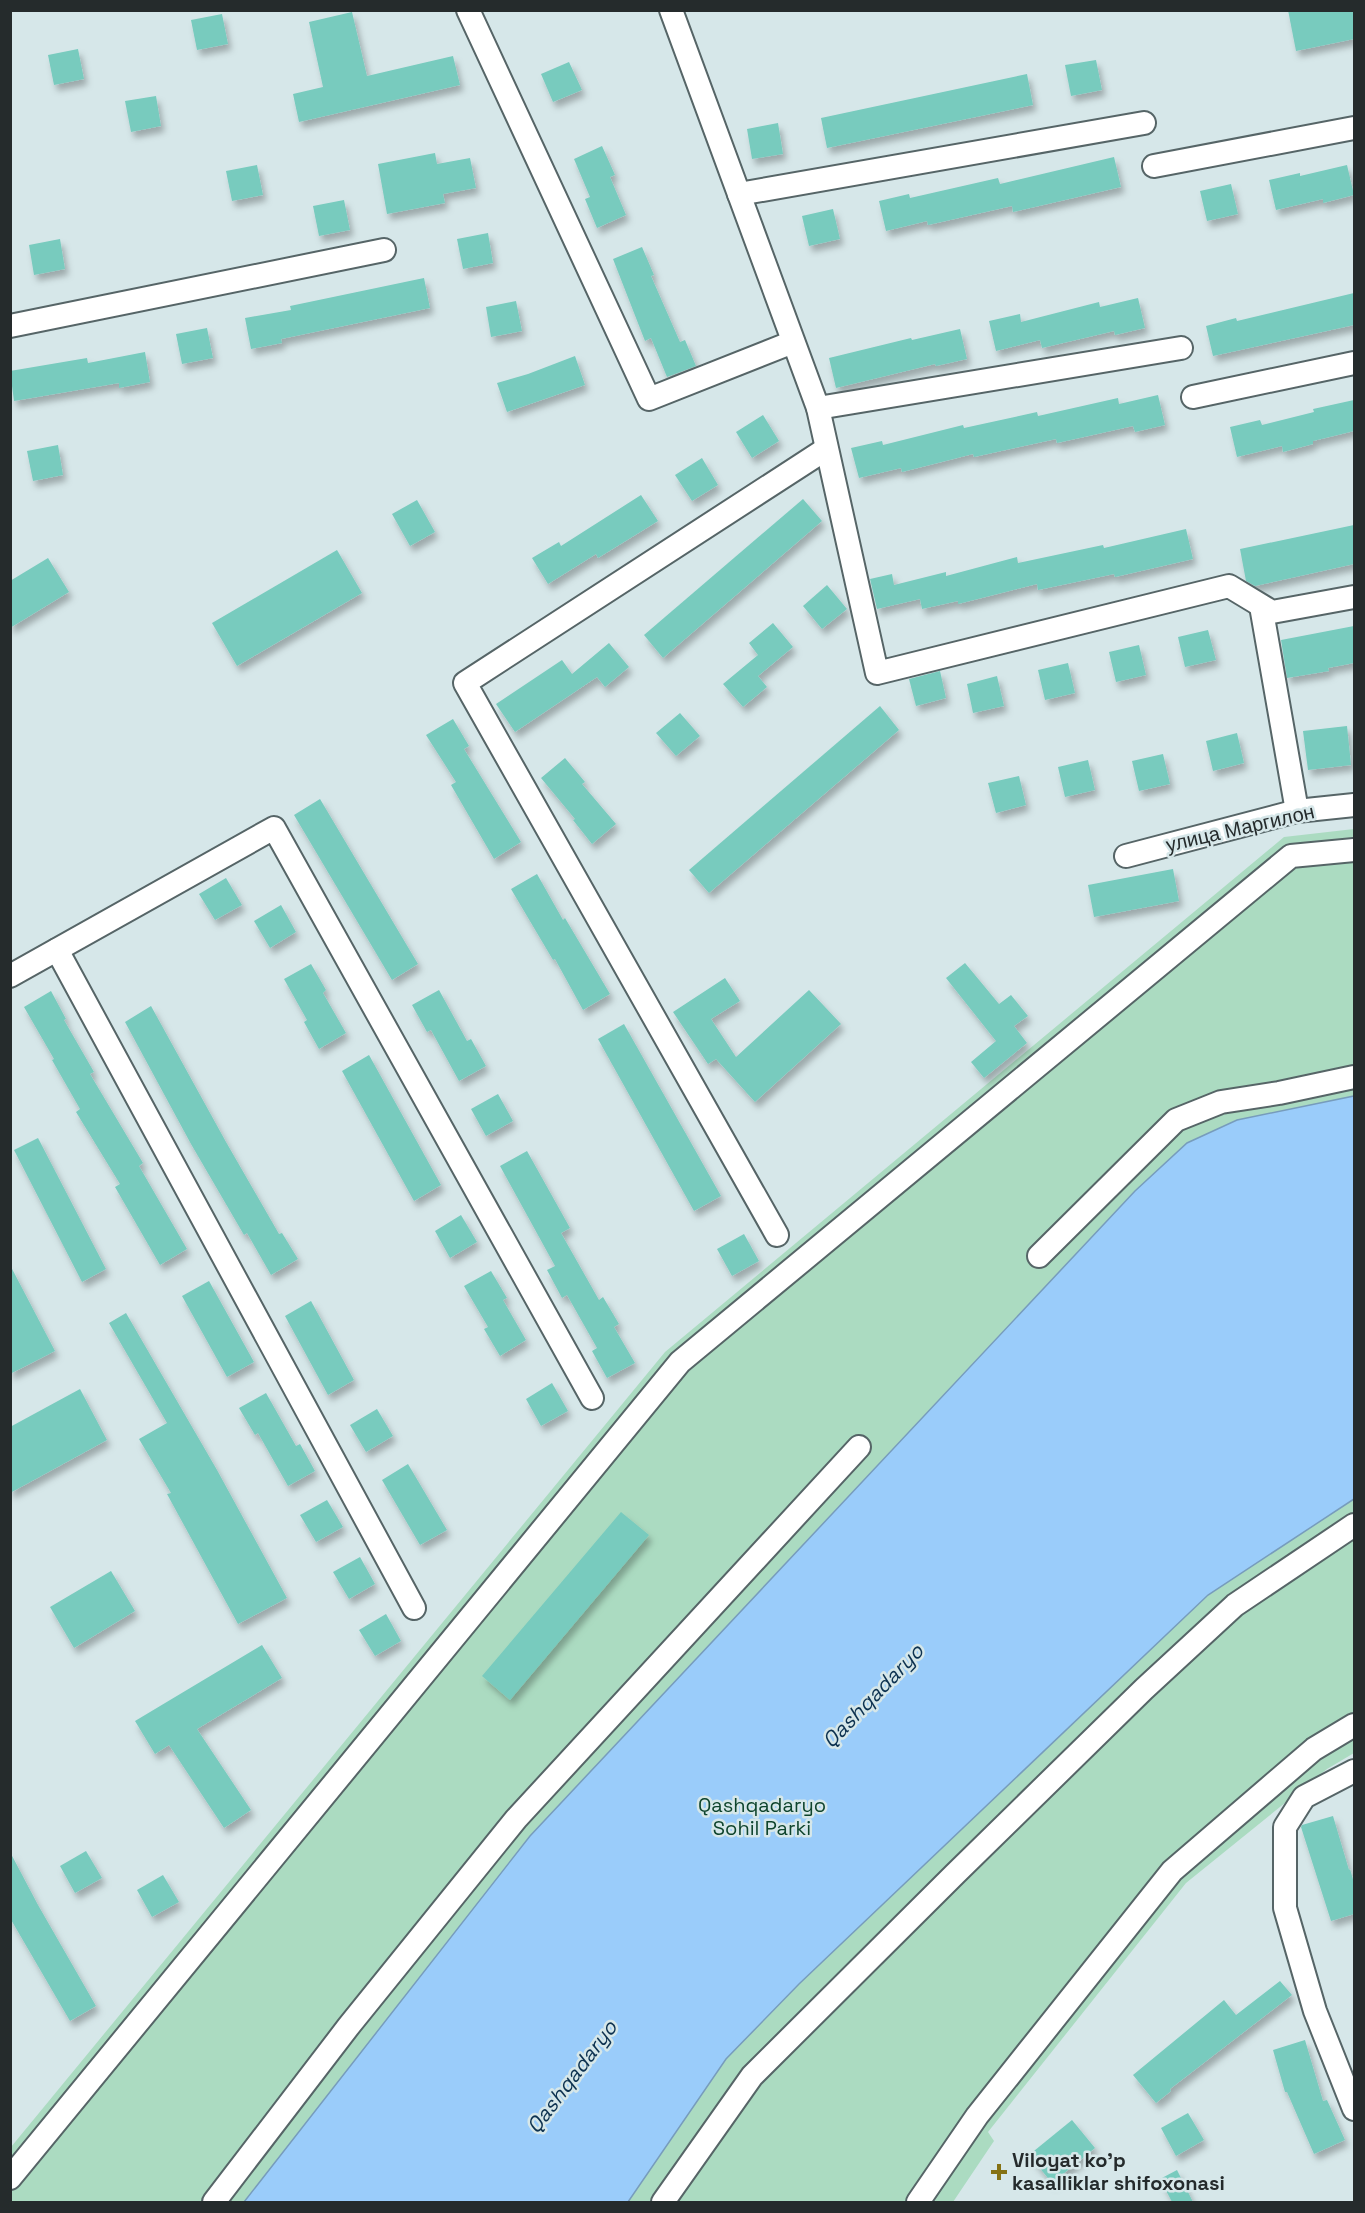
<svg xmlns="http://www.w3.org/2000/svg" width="1365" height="2213" font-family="'Space Grotesk',sans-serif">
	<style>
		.green { fill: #abdbc1 }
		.water { fill: #9accfa; stroke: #779cbc; stroke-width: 1.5 }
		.building { fill: #78cbbe; filter: url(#shadow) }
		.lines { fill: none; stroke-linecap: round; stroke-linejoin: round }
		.minor-casing { stroke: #566567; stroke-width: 26 }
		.minor { stroke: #fff; stroke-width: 22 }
		.poi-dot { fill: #857213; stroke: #d6e7e9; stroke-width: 2 }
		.labels { text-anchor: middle; stroke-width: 5; stroke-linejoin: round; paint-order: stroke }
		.street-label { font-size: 20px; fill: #252b2c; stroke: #d6e7e9 }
		.park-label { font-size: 20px; fill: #0e442d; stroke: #d6e7e9 }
		.poi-label { font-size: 20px; font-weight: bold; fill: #252b2c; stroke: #d6e7e9; text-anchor: start }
		.water-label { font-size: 21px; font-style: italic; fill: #0d3250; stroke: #d6e7e9 }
	</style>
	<defs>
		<filter id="shadow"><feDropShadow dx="3.5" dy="6" stdDeviation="3" flood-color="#0004"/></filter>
	</defs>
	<rect width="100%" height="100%" fill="#d6e7e9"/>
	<!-- green -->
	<polygon class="green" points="1354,829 1354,1753 1327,1769 1186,1883 988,2132 994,2141 953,2202 11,2202 11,2147 665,1352 1284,837"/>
	<!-- water -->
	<polygon class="water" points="1354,1096 1354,1499 1208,1595 799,1984 726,2059 628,2202 244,2202 530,1836 1135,1191 1187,1143 1237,1120"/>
	<!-- building -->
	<g class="building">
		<polygon points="1288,10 1354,10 1354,39 1296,51"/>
		<polygon points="352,12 367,76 453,56 460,85 299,122 293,94 323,87 309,22"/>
		<polygon points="222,14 228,44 197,50 191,20"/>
		<polygon points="78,49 84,79 54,85 48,55"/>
		<polygon points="1096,60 1102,90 1071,96 1065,65"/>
		<polygon points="569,62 582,90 553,102 541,74"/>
		<polygon points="1027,74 1033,105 827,148 821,118"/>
		<polygon points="156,96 161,126 131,132 125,101"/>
		<polygon points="778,123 783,154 752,159 747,129"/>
		<polygon points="602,146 615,175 610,177 626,215 597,228 585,199 590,197 574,159"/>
		<polygon points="435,153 437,164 470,158 476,188 443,194 445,203 387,214 378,164"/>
		<polygon points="1114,157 1121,187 1013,212 1012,206 928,225 927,221 886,231 879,201 909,194 910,198 998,178 1000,184"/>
		<polygon points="257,165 263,195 232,201 226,171"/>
		<polygon points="1347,165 1354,195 1323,203 1323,199 1276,210 1269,180 1300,173 1300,176"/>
		<polygon points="1231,184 1238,214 1207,221 1200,191"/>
		<polygon points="344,200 350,230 319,236 313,206"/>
		<polygon points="833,209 840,239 809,246 802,216"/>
		<polygon points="488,233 493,263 463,269 457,239"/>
		<polygon points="60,239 65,269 34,275 29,245"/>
		<polygon points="642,247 654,275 651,276 680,342 685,340 696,366 667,377 651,338 645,341 613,259"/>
		<polygon points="424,278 430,308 281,339 282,343 251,349 245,318 291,310 290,306"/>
		<polygon points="1354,293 1354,325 1213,356 1206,326 1236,318 1237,321"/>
		<polygon points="1138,298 1145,328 1115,335 1114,331 1042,348 1040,340 996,351 989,321 1020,314 1021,322 1099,302 1100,307"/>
		<polygon points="516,301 522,331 491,337 486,307"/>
		<polygon points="207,328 213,358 182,364 176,334"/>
		<polygon points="960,329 967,359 936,366 935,364 836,388 829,358 911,338 912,340"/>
		<polygon points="145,352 150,382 119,388 119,383 14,401 10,371 87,358 88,363"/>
		<polygon points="575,356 585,385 507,412 497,383 528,374"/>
		<polygon points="1158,395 1165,425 1135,432 1133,426 1057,443 1056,439 974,457 973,454 902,472 901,468 859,478 851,448 882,441 883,445 963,425 964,428 1037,412 1038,416 1118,398 1119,404"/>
		<polygon points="1354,400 1354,431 1313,441 1313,444 1283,452 1282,446 1237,457 1230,427 1260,420 1262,425 1314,412 1313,409"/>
		<polygon points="763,415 779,441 752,458 736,432"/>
		<polygon points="58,445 63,475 33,481 27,451"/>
		<polygon points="702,458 718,485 692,501 675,475"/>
		<polygon points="641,495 658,521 598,558 596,554 548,584 532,558 559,542 561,546"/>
		<polygon points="803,499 822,521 663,658 644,635"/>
		<polygon points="417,500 435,532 410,546 392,514"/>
		<polygon points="1354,525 1354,564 1255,586 1246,581 1240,549"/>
		<polygon points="1186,529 1193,559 1115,577 1114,574 1038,590 1037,584 958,604 958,601 922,609 920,599 877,609 870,579 892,574 894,585 946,572 946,576 1017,557 1018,563 1103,545 1104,548"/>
		<polygon points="337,550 362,593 237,666 212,623"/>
		<polygon points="48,558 69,592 10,628 10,581"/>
		<polygon points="827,585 847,609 822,629 803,606"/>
		<polygon points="773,623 793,647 758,676 767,687 743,707 723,684 758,655 749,643"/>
		<polygon points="1354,626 1354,663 1328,668 1329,671 1287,678 1281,640"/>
		<polygon points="1208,630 1216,660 1185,667 1178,637"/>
		<polygon points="609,643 629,667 605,687 597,677 515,732 496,704 562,660 572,674"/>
		<polygon points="1139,645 1146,675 1116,682 1109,652"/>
		<polygon points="1068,663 1075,693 1045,700 1038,670"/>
		<polygon points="940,671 946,698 916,706 909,679"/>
		<polygon points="997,676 1004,706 973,713 967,684"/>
		<polygon points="880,706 899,730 709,893 689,870"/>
		<polygon points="680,713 700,736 676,756 656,733"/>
		<polygon points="453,719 469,746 464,749 521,842 494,859 451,785 456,782 426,735"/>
		<polygon points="1347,726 1351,765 1308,770 1303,731"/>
		<polygon points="1237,733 1244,763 1213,771 1206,741"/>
		<polygon points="1163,754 1170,784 1139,791 1132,761"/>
		<polygon points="565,758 585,782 582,784 616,824 592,844 573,820 575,819 541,778"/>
		<polygon points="1088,760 1095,790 1065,797 1058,767"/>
		<polygon points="1019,776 1026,805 996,813 988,783"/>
		<polygon points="320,799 418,964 392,980 294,815"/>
		<polygon points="1173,869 1179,901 1094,917 1088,885"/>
		<polygon points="537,874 563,920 565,918 610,994 583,1010 555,959 553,960 511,889"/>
		<polygon points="226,878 242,905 215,920 199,894"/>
		<polygon points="281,905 296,932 270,948 254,921"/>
		<polygon points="965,963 999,1004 1011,995 1028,1016 1014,1026 1027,1043 984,1078 971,1062 996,1041 946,978"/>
		<polygon points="311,964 326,990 323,993 346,1033 319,1049 304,1022 307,1020 284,979"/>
		<polygon points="725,978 740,1001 711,1019 736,1057 809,990 841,1024 755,1102 716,1059 708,1064 673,1012"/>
		<polygon points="439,990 467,1041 471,1039 486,1066 459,1081 431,1030 427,1032 412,1005"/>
		<polygon points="51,991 66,1019 64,1020 94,1072 90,1074 143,1163 139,1166 187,1249 160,1265 115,1187 120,1184 76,1112 80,1109 52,1060 54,1059 24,1007"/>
		<polygon points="151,1006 226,1142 279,1234 282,1233 298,1259 271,1275 247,1233 244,1235 191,1144 125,1022"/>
		<polygon points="624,1024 721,1196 694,1211 598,1039"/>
		<polygon points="369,1055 441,1185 414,1201 342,1071"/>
		<polygon points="498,1094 513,1121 486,1136 471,1109"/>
		<polygon points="38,1138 106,1269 82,1282 14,1150"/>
		<polygon points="527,1151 570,1228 561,1233 599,1300 603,1297 619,1324 614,1327 635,1363 607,1378 592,1351 597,1348 567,1295 562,1298 547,1270 555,1266 500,1166"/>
		<polygon points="461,1215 477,1242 450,1258 435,1231"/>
		<polygon points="744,1234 759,1261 732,1276 717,1249"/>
		<polygon points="10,1265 55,1351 10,1374"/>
		<polygon points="491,1271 507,1298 503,1300 526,1340 500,1356 484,1329 488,1327 464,1286"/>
		<polygon points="209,1281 254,1362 227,1377 182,1296"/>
		<polygon points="311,1301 354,1380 328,1395 285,1316"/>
		<polygon points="126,1313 217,1470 287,1598 238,1624 167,1494 171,1493 139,1439 167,1423 109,1323"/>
		<polygon points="552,1383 568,1411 541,1426 526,1399"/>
		<polygon points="80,1389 107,1440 10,1493 10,1427"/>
		<polygon points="266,1393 296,1446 300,1444 315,1471 288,1486 258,1433 255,1435 239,1408"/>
		<polygon points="377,1409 393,1436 366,1452 350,1425"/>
		<polygon points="408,1464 447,1530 420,1545 382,1480"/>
		<polygon points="327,1500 343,1527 316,1542 300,1515"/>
		<polygon points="621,1512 649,1535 510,1700 482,1676"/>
		<polygon points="360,1557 375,1584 349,1599 333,1572"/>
		<polygon points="111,1571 135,1611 74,1648 50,1607"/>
		<polygon points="386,1614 401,1641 375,1656 359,1630"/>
		<polygon points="262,1645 282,1678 197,1729 251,1810 224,1828 169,1745 155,1754 135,1721"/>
		<polygon points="1333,1816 1349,1870 1350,1869 1354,1883 1354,1914 1331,1921 1301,1827 1302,1825"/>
		<polygon points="86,1851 102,1878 75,1893 60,1866"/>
		<polygon points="10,1852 38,1905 96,2006 70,2021 10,1918"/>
		<polygon points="163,1875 179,1902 152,1917 137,1890"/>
		<polygon points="1280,1981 1292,1995 1170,2089 1171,2091 1156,2103 1133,2075 1224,2000 1236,2015"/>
		<polygon points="1305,2040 1323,2101 1327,2100 1345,2140 1314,2154 1287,2092 1285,2092 1273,2050"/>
		<polygon points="1188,2113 1204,2140 1176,2156 1161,2128"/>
		<polygon points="1072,2120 1095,2148 1052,2183 1029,2155"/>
		<polygon points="1177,2170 1193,2202 1172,2202 1160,2179"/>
	</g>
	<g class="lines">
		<defs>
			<g id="minor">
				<polyline points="468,10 649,399 793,342"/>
				<polyline points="671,10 818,408 877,673 1229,586 1272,612 1354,597"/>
				<polyline points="1154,166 1354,128"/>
				<polyline points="739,194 1144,123"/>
				<polyline points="10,326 384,250"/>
				<polyline points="1193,397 1354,363"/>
				<polyline points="818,408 1181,348"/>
				<polyline points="1261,606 1297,811"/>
				<polyline points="1126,856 1297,811 1354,805"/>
				<polyline points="57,950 414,1608"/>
				<polyline points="10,976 274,828 592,1398"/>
				<polyline points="777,1235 465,683 826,449"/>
				<polyline points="1039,1256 1176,1120 1221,1102 1279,1093 1354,1077"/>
				<polyline points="1354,1771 1304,1797 1285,1827 1285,1908 1315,2011 1354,2109"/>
				<polyline points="10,2178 680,1362 1291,856 1354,850"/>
				<polyline points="214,2202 348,2027 516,1819 859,1447"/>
				<polyline points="663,2202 752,2076 955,1874 1144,1689 1235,1605 1354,1525"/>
				<polyline points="918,2202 977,2116 1172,1871 1314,1749 1354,1725"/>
			</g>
		</defs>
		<!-- minor casing -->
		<use href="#minor" class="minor-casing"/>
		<!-- minor -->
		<use href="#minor" class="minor"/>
	</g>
	<!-- markers -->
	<path class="poi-dot" d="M996 2163h6v6h6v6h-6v6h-6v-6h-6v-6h6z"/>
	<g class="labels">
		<!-- street labels -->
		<g class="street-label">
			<text transform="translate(1240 828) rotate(-13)" y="7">улица Маргилон</text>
		</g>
		<!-- park labels -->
		<g class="park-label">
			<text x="762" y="1812">Qashqadaryo<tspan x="762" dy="23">Sohil Parki</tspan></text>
		</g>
		<!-- poi labels -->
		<g class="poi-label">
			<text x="1012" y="2167">Viloyat ko'p<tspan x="1012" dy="23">kasalliklar shifoxonasi</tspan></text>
		</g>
		<!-- water labels -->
		<g class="water-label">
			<text transform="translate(873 1696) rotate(-46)" y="7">Qashqadaryo</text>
			<text transform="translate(572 2077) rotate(-53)" y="7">Qashqadaryo</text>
		</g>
	</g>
	<!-- border -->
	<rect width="1365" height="2213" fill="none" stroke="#252b2c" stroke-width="24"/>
</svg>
